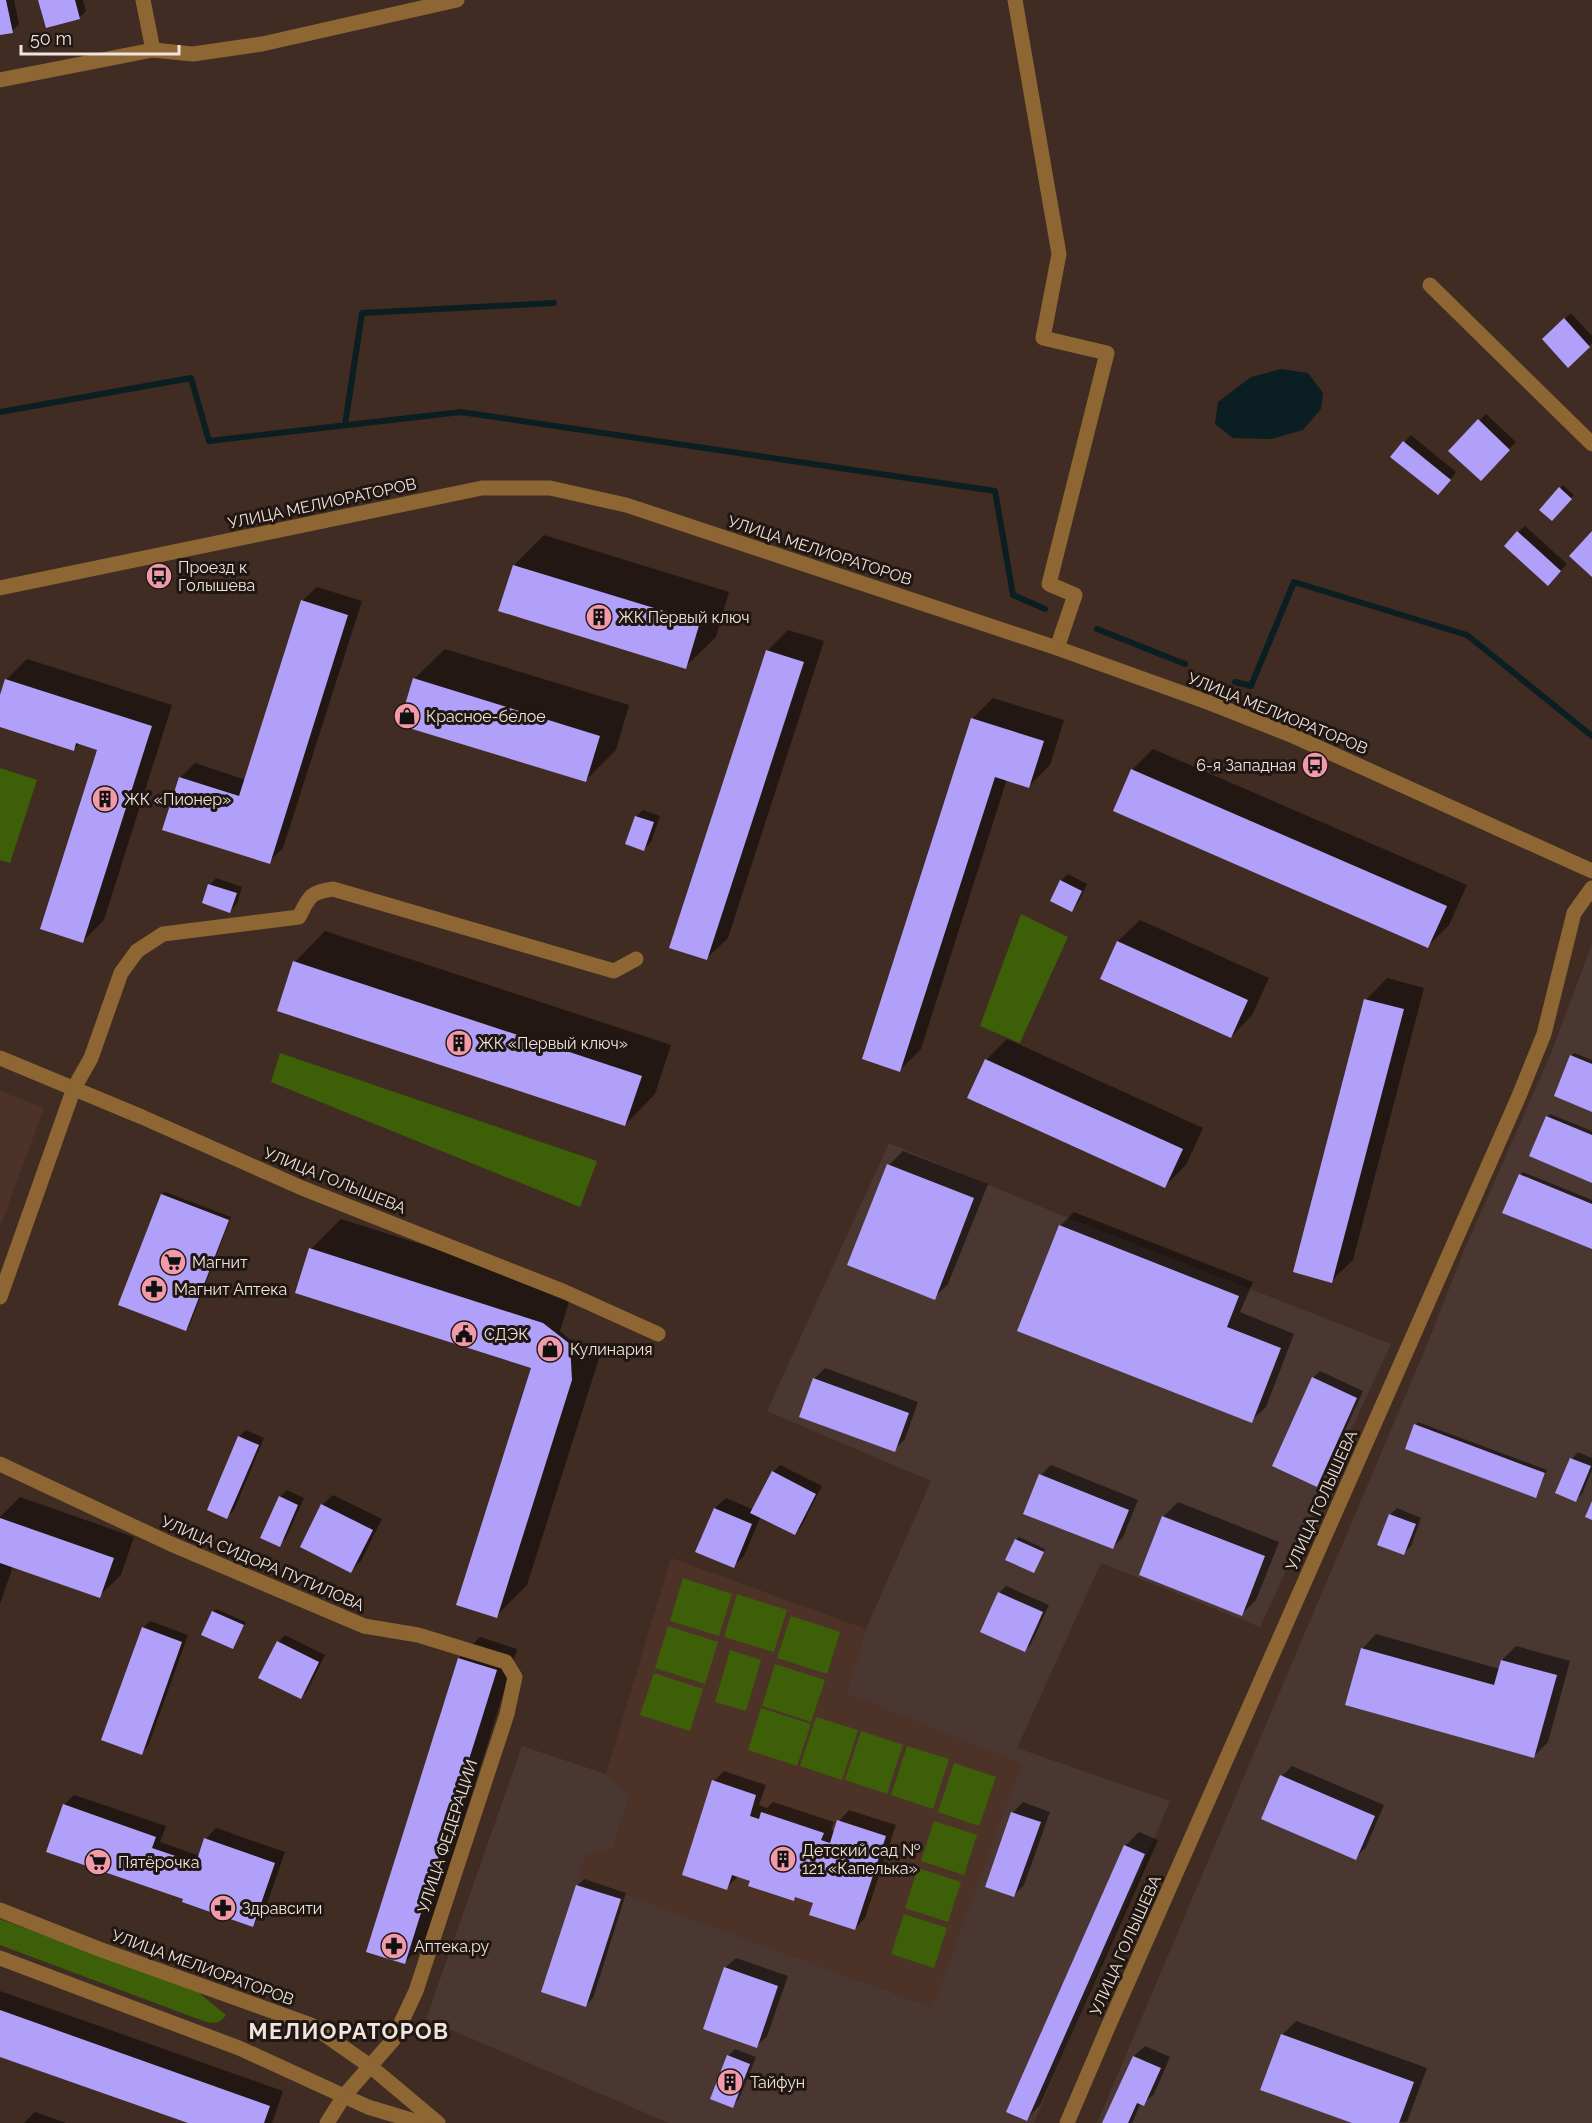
<svg xmlns="http://www.w3.org/2000/svg" width="1592" height="2123" font-family="Raleway,sans-serif">
	<style>
		.industrial { fill: #4a3732 }
		.built { fill: #4d3327 }
		.green { fill: #3c5f07 }
		.water { fill: #0b1e22 }
		.shadow { fill: #0007 }
		.lines { fill: none; stroke-linecap: round; stroke-linejoin: round }
		.stream { stroke: #0b1e22; stroke-width: 6 }
		.building { fill: #b0a0f9 }
		.minor { stroke: #8d6633; stroke-width: 15 }
		.labels { text-anchor: middle; stroke-width: 6; stroke-linejoin: round; paint-order: stroke }
		.street-label { font-size: 16px; fill: #f1e3dd; stroke: #201713 }
		.poi-label { font-size: 16px; fill: #f1e3dd; stroke: #201713; text-anchor: start }
		.district-label { font-size: 22px; font-weight: bold; letter-spacing: 1.5px; fill: #f1e3dd; stroke: #201713 }
	</style>
	<rect width="100%" height="100%" fill="#402c23"/>
	<!-- industrial -->
	<g class="industrial">
		<polygon points="1592,944 1592,2123 1097,2123 1424,1352 1466,1246 1550,1056"/>
		<polygon points="889,1143 1061,1215 1391,1344 1260,1627 1101,1563 1017,1748 1170,1801 1034,2123 669,2123 426,2019 522,1746 606,1774 630,1794 613,1848 586,1855 579,1877 932,2007 1021,1764 846,1693 866,1629 931,1481 767,1411"/>
	</g>
	<!-- built -->
	<g class="built">
		<polygon points="0,1091 44,1108 0,1227"/>
		<polygon points="671,1558 866,1629 847,1693 1022,1764 933,2007 579,1877 586,1855 613,1848 630,1794 606,1774"/>
	</g>
	<!-- green -->
	<g class="green">
		<polygon points="0,768 37,780 10,863 0,860"/>
		<polygon points="1021,914 1068,937 1020,1043 980,1026"/>
		<polygon points="280,1053 597,1161 580,1207 271,1082"/>
		<polygon points="683,1578 732,1594 719,1636 670,1621"/>
		<polygon points="737,1594 787,1610 774,1652 724,1637"/>
		<polygon points="791,1616 840,1632 827,1674 777,1658"/>
		<polygon points="668,1626 718,1642 705,1684 655,1668"/>
		<polygon points="730,1650 761,1660 746,1711 715,1702"/>
		<polygon points="775,1664 825,1680 811,1722 762,1706"/>
		<polygon points="654,1673 703,1689 690,1731 640,1715"/>
		<polygon points="761,1708 811,1724 797,1766 748,1750"/>
		<polygon points="816,1717 858,1730 842,1780 800,1766"/>
		<polygon points="861,1731 903,1745 887,1794 845,1780"/>
		<polygon points="907,1746 949,1759 933,1809 891,1795"/>
		<polygon points="954,1763 996,1777 979,1826 938,1812"/>
		<polygon points="934,1821 977,1835 964,1875 921,1861"/>
		<polygon points="918,1868 961,1882 948,1922 905,1908"/>
		<polygon points="904,1914 947,1928 934,1968 891,1954"/>
		<path d="M 0,1919 L 198,1992 L 226,2015 C 220,2023 216,2024 206,2022 L 0,1945 Z"/>
	</g>
	<!-- water -->
	<polygon class="water" points="1281,369 1308,373 1323,393 1321,409 1303,430 1271,439 1233,438 1215,424 1218,402 1251,377"/>
	<!-- shadow -->
	<g class="shadow">
		<polygon points="0,0 14,0 19,24 12,31 0,34"/>
		<polygon points="40,0 83,0 86,11 79,18"/>
		<polygon points="1571,313 1592,336 1592,343 1568,365 1550,332"/>
		<polygon points="1486,414 1516,442 1481,479 1450,451"/>
		<polygon points="1411,435 1456,472 1445,487 1392,456"/>
		<polygon points="1563,485 1574,495 1552,519 1541,510"/>
		<polygon points="1525,526 1567,564 1555,577 1518,532"/>
		<polygon points="544,535 729,592 716,637 685,667 514,565"/>
		<polygon points="317,587 362,601 283,848 269,862 180,778 195,763 246,780 302,601"/>
		<polygon points="788,630 824,641 728,938 706,959 767,651"/>
		<polygon points="445,649 629,705 616,750 585,781 414,679"/>
		<polygon points="27,659 172,705 104,920 83,941 99,749 80,743 74,749 0,726 0,700 6,680"/>
		<polygon points="993,698 1064,720 1050,765 1029,786 1007,779 921,1049 900,1070 972,719"/>
		<polygon points="1153,749 1467,885 1449,925 1428,946 1132,770"/>
		<polygon points="643,810 660,816 651,842 644,849 636,817"/>
		<polygon points="1068,874 1087,884 1078,903 1072,910 1061,881"/>
		<polygon points="216,878 242,887 237,904 230,911 210,885"/>
		<polygon points="1140,920 1269,978 1252,1015 1231,1037 1102,978 1118,941"/>
		<polygon points="325,931 671,1045 655,1094 625,1125 295,962"/>
		<polygon points="1387,978 1424,988 1353,1260 1331,1281 1366,1000"/>
		<polygon points="1007,1039 1203,1128 1186,1165 1165,1186 986,1060"/>
		<polygon points="1574,1053 1592,1060 1592,1110 1571,1056"/>
		<polygon points="1550,1114 1592,1131 1592,1181 1547,1117"/>
		<polygon points="903,1151 988,1184 948,1284 934,1298 889,1165"/>
		<polygon points="1523,1172 1592,1200 1592,1248 1520,1175"/>
		<polygon points="165,1192 231,1217 189,1327 186,1329 162,1194"/>
		<polygon points="1074,1212 1253,1282 1240,1312 1294,1334 1266,1407 1251,1421 1060,1226"/>
		<polygon points="341,1219 572,1292 560,1331 569,1339 602,1349 527,1585 496,1616 534,1366 311,1249"/>
		<polygon points="825,1368 918,1402 905,1439 894,1450 814,1379"/>
		<polygon points="1320,1371 1363,1391 1323,1478 1317,1485 1313,1378"/>
		<polygon points="1418,1422 1547,1470 1538,1493 1536,1496 1416,1425"/>
		<polygon points="246,1430 264,1438 234,1510 227,1517 239,1437"/>
		<polygon points="1578,1452 1592,1458 1592,1470 1582,1494 1576,1500 1572,1459"/>
		<polygon points="780,1465 822,1486 801,1527 794,1534 761,1516 744,1556 733,1566 697,1551 715,1508 726,1498 754,1510 773,1472"/>
		<polygon points="1051,1465 1138,1500 1123,1537 1112,1548 1041,1475"/>
		<polygon points="287,1490 304,1498 286,1538 279,1545 280,1497"/>
		<polygon points="333,1495 382,1519 361,1561 351,1571 322,1505"/>
		<polygon points="20,1497 134,1537 121,1575 99,1596 13,1566 0,1604 0,1517"/>
		<polygon points="1178,1502 1279,1542 1256,1600 1242,1614 1141,1575 1164,1516"/>
		<polygon points="1397,1508 1421,1518 1411,1546 1404,1553 1390,1515"/>
		<polygon points="1019,1537 1045,1549 1034,1571 1016,1540"/>
		<polygon points="1006,1586 1049,1605 1031,1644 1025,1650 999,1593"/>
		<polygon points="216,1609 246,1622 232,1647 213,1611"/>
		<polygon points="150,1621 188,1635 148,1746 141,1753 143,1628"/>
		<polygon points="1376,1634 1500,1669 1502,1660 1516,1646 1570,1661 1548,1742 1534,1756 1362,1649"/>
		<polygon points="285,1635 325,1655 307,1691 301,1697 278,1642"/>
		<polygon points="480,1637 517,1649 426,1941 405,1962 459,1658"/>
		<polygon points="1292,1766 1384,1805 1366,1847 1356,1858 1282,1776"/>
		<polygon points="724,1771 766,1785 759,1805 767,1808 773,1802 834,1822 831,1830 835,1831 839,1821 849,1810 896,1825 865,1918 855,1929 815,1902 797,1896 794,1899 738,1876 727,1888 714,1781"/>
		<polygon points="74,1795 166,1826 160,1842 200,1856 206,1839 216,1828 285,1852 263,1915 252,1925 187,1893 64,1805"/>
		<polygon points="1023,1802 1050,1812 1024,1885 1014,1895 1012,1813"/>
		<polygon points="1139,1832 1158,1840 1040,2105 1026,2120 1125,1846"/>
		<polygon points="584,1879 626,1893 593,1998 586,2005 577,1886"/>
		<polygon points="736,1958 788,1976 767,2036 757,2046 725,1968"/>
		<polygon points="0,1991 283,2091 272,2123 192,2123 0,2055"/>
		<polygon points="1296,2021 1427,2068 1407,2122 1356,2123 1282,2035"/>
		<polygon points="1145,2046 1170,2057 1154,2094 1143,2104 1141,2103 1132,2123 1104,2123 1134,2056"/>
		<polygon points="735,2049 756,2057 739,2099 732,2106 728,2056"/>
		<polygon points="35,2112 66,2123 24,2123"/>
	</g>
	<g class="lines">
		<!-- stream -->
		<g class="stream">
			<polyline points="0,412 191,378 209,441 461,412 995,491 1013,595 1045,609"/>
			<polyline points="345,425 362,313 554,303"/>
			<polyline points="1097,629 1185,664"/>
			<polyline points="1235,682 1251,686 1294,582 1467,635 1592,736"/>
		</g>
	</g>
	<!-- building -->
	<g class="building">
		<polygon points="0,0 6,0 13,33 0,35"/>
		<polygon points="38,0 75,0 80,19 46,28"/>
		<polygon points="1564,318 1590,347 1568,368 1542,339"/>
		<polygon points="1478,419 1510,450 1481,481 1448,451"/>
		<polygon points="1403,441 1451,480 1438,495 1390,457"/>
		<polygon points="1559,487 1572,499 1552,521 1539,510"/>
		<polygon points="1517,531 1561,571 1548,586 1504,546"/>
		<polygon points="1592,531 1592,577 1569,556"/>
		<polygon points="513,565 700,622 686,669 498,611"/>
		<polygon points="301,600 348,615 270,864 162,830 179,777 239,796"/>
		<polygon points="766,650 804,662 707,960 669,948"/>
		<polygon points="413,678 600,736 586,782 399,725"/>
		<polygon points="5,679 152,726 83,943 40,929 97,750 76,743 74,751 0,727 0,695"/>
		<polygon points="971,718 1044,741 1029,788 995,777 900,1072 862,1059"/>
		<polygon points="1131,769 1447,906 1428,948 1113,811"/>
		<polygon points="635,816 654,822 644,851 625,844"/>
		<polygon points="1060,880 1082,891 1072,912 1050,901"/>
		<polygon points="208,884 237,893 230,913 202,903"/>
		<polygon points="1117,941 1248,1000 1231,1038 1100,979"/>
		<polygon points="293,961 642,1076 625,1126 277,1011"/>
		<polygon points="1364,999 1404,1009 1332,1283 1293,1272"/>
		<polygon points="1570,1055 1592,1064 1592,1112 1554,1096"/>
		<polygon points="985,1059 1183,1149 1165,1188 967,1098"/>
		<polygon points="1546,1116 1592,1135 1592,1183 1529,1156"/>
		<polygon points="887,1164 974,1198 935,1300 847,1265"/>
		<polygon points="1519,1174 1592,1204 1592,1249 1502,1213"/>
		<polygon points="161,1194 229,1220 186,1331 118,1305"/>
		<polygon points="1059,1225 1239,1296 1227,1327 1281,1348 1252,1423 1017,1331"/>
		<polygon points="309,1248 543,1323 570,1344 572,1380 497,1618 456,1605 531,1368 295,1293"/>
		<polygon points="1312,1377 1357,1398 1317,1487 1272,1466"/>
		<polygon points="813,1378 909,1413 895,1452 799,1417"/>
		<polygon points="1414,1424 1545,1473 1536,1498 1405,1449"/>
		<polygon points="238,1436 259,1445 227,1519 207,1510"/>
		<polygon points="1570,1458 1591,1466 1576,1502 1555,1493"/>
		<polygon points="772,1471 816,1494 795,1535 750,1513"/>
		<polygon points="1039,1474 1129,1510 1113,1549 1023,1514"/>
		<polygon points="279,1496 298,1505 280,1547 260,1538"/>
		<polygon points="1592,1501 1592,1520 1585,1517"/>
		<polygon points="321,1504 373,1530 351,1573 300,1547"/>
		<polygon points="714,1508 752,1524 734,1568 695,1552"/>
		<polygon points="1389,1514 1416,1524 1404,1555 1377,1545"/>
		<polygon points="1162,1516 1265,1556 1242,1616 1139,1575"/>
		<polygon points="0,1518 114,1558 100,1598 0,1563"/>
		<polygon points="1015,1539 1044,1552 1034,1573 1005,1560"/>
		<polygon points="998,1592 1043,1612 1025,1652 980,1632"/>
		<polygon points="212,1611 244,1625 233,1649 201,1635"/>
		<polygon points="142,1627 182,1642 142,1755 101,1740"/>
		<polygon points="277,1641 319,1662 301,1699 258,1678"/>
		<polygon points="1361,1648 1494,1685 1501,1660 1557,1675 1534,1758 1345,1705"/>
		<polygon points="458,1658 497,1670 405,1964 366,1952"/>
		<polygon points="1280,1775 1375,1816 1356,1860 1261,1819"/>
		<polygon points="712,1780 756,1795 750,1816 759,1819 761,1812 824,1833 821,1840 830,1843 837,1820 886,1836 855,1930 809,1915 813,1903 795,1897 794,1901 748,1886 750,1881 732,1875 727,1890 682,1875"/>
		<polygon points="63,1804 156,1837 152,1848 196,1863 204,1838 275,1863 253,1927 182,1902 183,1899 46,1852"/>
		<polygon points="1011,1812 1041,1822 1014,1897 985,1887"/>
		<polygon points="1124,1845 1145,1854 1027,2121 1006,2112"/>
		<polygon points="576,1885 621,1899 586,2007 541,1992"/>
		<polygon points="724,1967 778,1986 757,2048 703,2029"/>
		<polygon points="0,2010 270,2106 264,2123 188,2123 0,2057"/>
		<polygon points="1281,2034 1414,2082 1399,2123 1352,2123 1260,2090"/>
		<polygon points="727,2055 750,2064 733,2108 710,2099"/>
		<polygon points="1133,2056 1161,2068 1144,2106 1137,2103 1128,2123 1102,2123"/>
	</g>
	<g class="lines">
		<!-- minor -->
		<g class="minor">
			<polyline points="143,0 153,50"/>
			<polyline points="1015,0 1059,254 1043,338 1107,353 1049,584 1075,595 1057,648"/>
			<polyline points="0,80 153,50 193,54 262,44 457,0"/>
			<polyline points="1430,285 1592,444"/>
			<polyline points="0,588 482,488 550,488 626,505 1057,648 1210,703 1291,735 1592,871"/>
			<polyline points="0,1058 142,1117 302,1188 565,1292 658,1334"/>
			<path d="M 0,1297 L 74,1088 L 91,1058 L 121,973 L 137,951 L 163,934 L 299,917 C 309,897 310,892 333,889 L 614,971 L 636,959"/>
			<polyline points="0,1464 171,1544 364,1626 418,1635 506,1662 515,1677 507,1714 416,1991 393,2040 344,2096 327,2123"/>
			<polyline points="0,1910 99,1949 311,2025 370,2066 438,2123"/>
			<polyline points="0,1958 239,2048 368,2107 421,2123"/>
			<polyline points="1067,2123 1108,2027 1519,1096 1544,1034 1574,913 1592,888"/>
		</g>
	</g>
	<!-- icons -->
	<defs>
		<symbol id="bus-disc" viewBox="-11 -11 22 22"><circle r="9.5" fill="#f39aaa" stroke="#201713"/><path d="M-5-6H5V4H4V6H2V4H-2V6H-4V4H-5ZM-3.5-4V0h7V-4ZM-3.5 1.2v1.5H-2V1.2ZM2 1.2v1.5H3.5V1.2Z" fill="#111"/></symbol>
		<symbol id="building-disc" viewBox="-11 -11 22 22"><circle r="9.5" fill="#f39aaa" stroke="#201713"/><path d="M-4-6H4V6H1V3H-1V6H-4ZM-2.5-4.3h1.7v1.8h-1.7ZM.8-4.3h1.7v1.8H.8ZM-2.5-1h1.7V.8h-1.7ZM.8-1h1.7V.8H.8Z" fill="#111"/></symbol>
		<symbol id="shop-disc" viewBox="-11 -11 22 22"><circle r="9.5" fill="#f39aaa" stroke="#201713"/><path d="M-5-2.5h2.3a2.7 3.5 0 0 1 5.4 0H5L5.5 6h-11ZM-1.5-2.5h3a1.5 2.3 0 0 0-3 0Z" fill="#111"/></symbol>
		<symbol id="supermarket-disc" viewBox="-11 -11 22 22"><circle r="9.5" fill="#f39aaa" stroke="#201713"/><path d="M-6-5.5h2.5l.6 2H6L4.5 2H-2.5L-4.4-4H-6ZM-1.5 3.2a1.3 1.3 0 1 0 .1 0ZM3 3.2a1.3 1.3 0 1 0 .1 0Z" fill="#111"/></symbol>
		<symbol id="pharmacy-disc" viewBox="-11 -11 22 22"><circle r="9.5" fill="#f39aaa" stroke="#201713"/><path d="M-2-6h4v4h4v4h-4v4h-4v-4h-4v-4h4Z" fill="#111"/></symbol>
		<symbol id="civic-disc" viewBox="-11 -11 22 22"><circle r="9.5" fill="#f39aaa" stroke="#201713"/><path d="M-.6-6.5H3V-4.5H.6V-3L4-1V1h2V6H-6V1h2V-1L-.6-3ZM-1.2 2.5V6h2.4V2.5Z" fill="#111"/></symbol>
	</defs>
	<g fill-rule="evenodd">
		<use href="#bus-disc" x="144" y="561" width="30" height="30"/>
		<use href="#building-disc" x="584" y="602" width="30" height="30"/>
		<use href="#shop-disc" x="392" y="701" width="30" height="30"/>
		<use href="#bus-disc" x="1300" y="750" width="30" height="30"/>
		<use href="#building-disc" x="90" y="784" width="30" height="30"/>
		<use href="#building-disc" x="444" y="1028" width="30" height="30"/>
		<use href="#supermarket-disc" x="158" y="1247" width="30" height="30"/>
		<use href="#pharmacy-disc" x="139" y="1274" width="30" height="30"/>
		<use href="#civic-disc" x="449" y="1319" width="30" height="30"/>
		<use href="#shop-disc" x="535" y="1334" width="30" height="30"/>
		<use href="#building-disc" x="768" y="1844" width="30" height="30"/>
		<use href="#supermarket-disc" x="83" y="1847" width="30" height="30"/>
		<use href="#pharmacy-disc" x="208" y="1893" width="30" height="30"/>
		<use href="#pharmacy-disc" x="379" y="1931" width="30" height="30"/>
		<use href="#building-disc" x="715" y="2067" width="30" height="30"/>
	</g>
	<g class="labels">
		<!-- street labels -->
		<g class="street-label">
			<text transform="translate(322 503) rotate(-12)" y="6">УЛИЦА МЕЛИОРАТОРОВ</text>
			<text transform="translate(820 550) rotate(18)" y="6">УЛИЦА МЕЛИОРАТОРОВ</text>
			<text transform="translate(1278 713) rotate(22)" y="6">УЛИЦА МЕЛИОРАТОРОВ</text>
			<text transform="translate(335 1180) rotate(22)" y="6">УЛИЦА ГОЛЫШЕВА</text>
			<text transform="translate(1321 1500) rotate(-66)" y="6">УЛИЦА ГОЛЫШЕВА</text>
			<text transform="translate(263 1563) rotate(23)" y="6">УЛИЦА СИДОРА ПУТИЛОВА</text>
			<text transform="translate(447 1836) rotate(-72)" y="6">УЛИЦА ФЕДЕРАЦИИ</text>
			<text transform="translate(1125 1945) rotate(-66)" y="6">УЛИЦА ГОЛЫШЕВА</text>
			<text transform="translate(203 1967) rotate(20)" y="6">УЛИЦА МЕЛИОРАТОРОВ</text>
		</g>
		<!-- poi labels -->
		<g class="poi-label">
			<text x="178" y="573">Проезд к<tspan x="178" dy="18">Голышева</tspan></text>
			<text x="618" y="623">ЖК Первый ключ</text>
			<text x="426" y="722">Красное-белое</text>
			<text x="1296" y="771" text-anchor="end">6-я Западная</text>
			<text x="124" y="805">ЖК «Пионер»</text>
			<text x="478" y="1049">ЖК «Первый ключ»</text>
			<text x="192" y="1268">Магнит</text>
			<text x="174" y="1295">Магнит Аптека</text>
			<text x="484" y="1340">СДЭК</text>
			<text x="570" y="1355">Кулинария</text>
			<text x="802" y="1856">Детский сад №<tspan x="802" dy="18">121 «Капелька»</tspan></text>
			<text x="118" y="1868">Пятёрочка</text>
			<text x="242" y="1914">Здравсити</text>
			<text x="414" y="1952">Аптека.ру</text>
			<text x="750" y="2088">Тайфун</text>
		</g>
		<!-- district labels -->
		<g class="district-label">
			<text x="349" y="2039">МЕЛИОРАТОРОВ</text>
		</g>
	</g>
	<!-- scale -->
	<path d="M21 45v9h158v-9" fill="none" stroke="#f1e3dd" stroke-width="3"/>
	<text x="30" y="45" font-size="18" fill="#f1e3dd" stroke="#201713" stroke-width="4.5" paint-order="stroke">50 m</text>
</svg>
